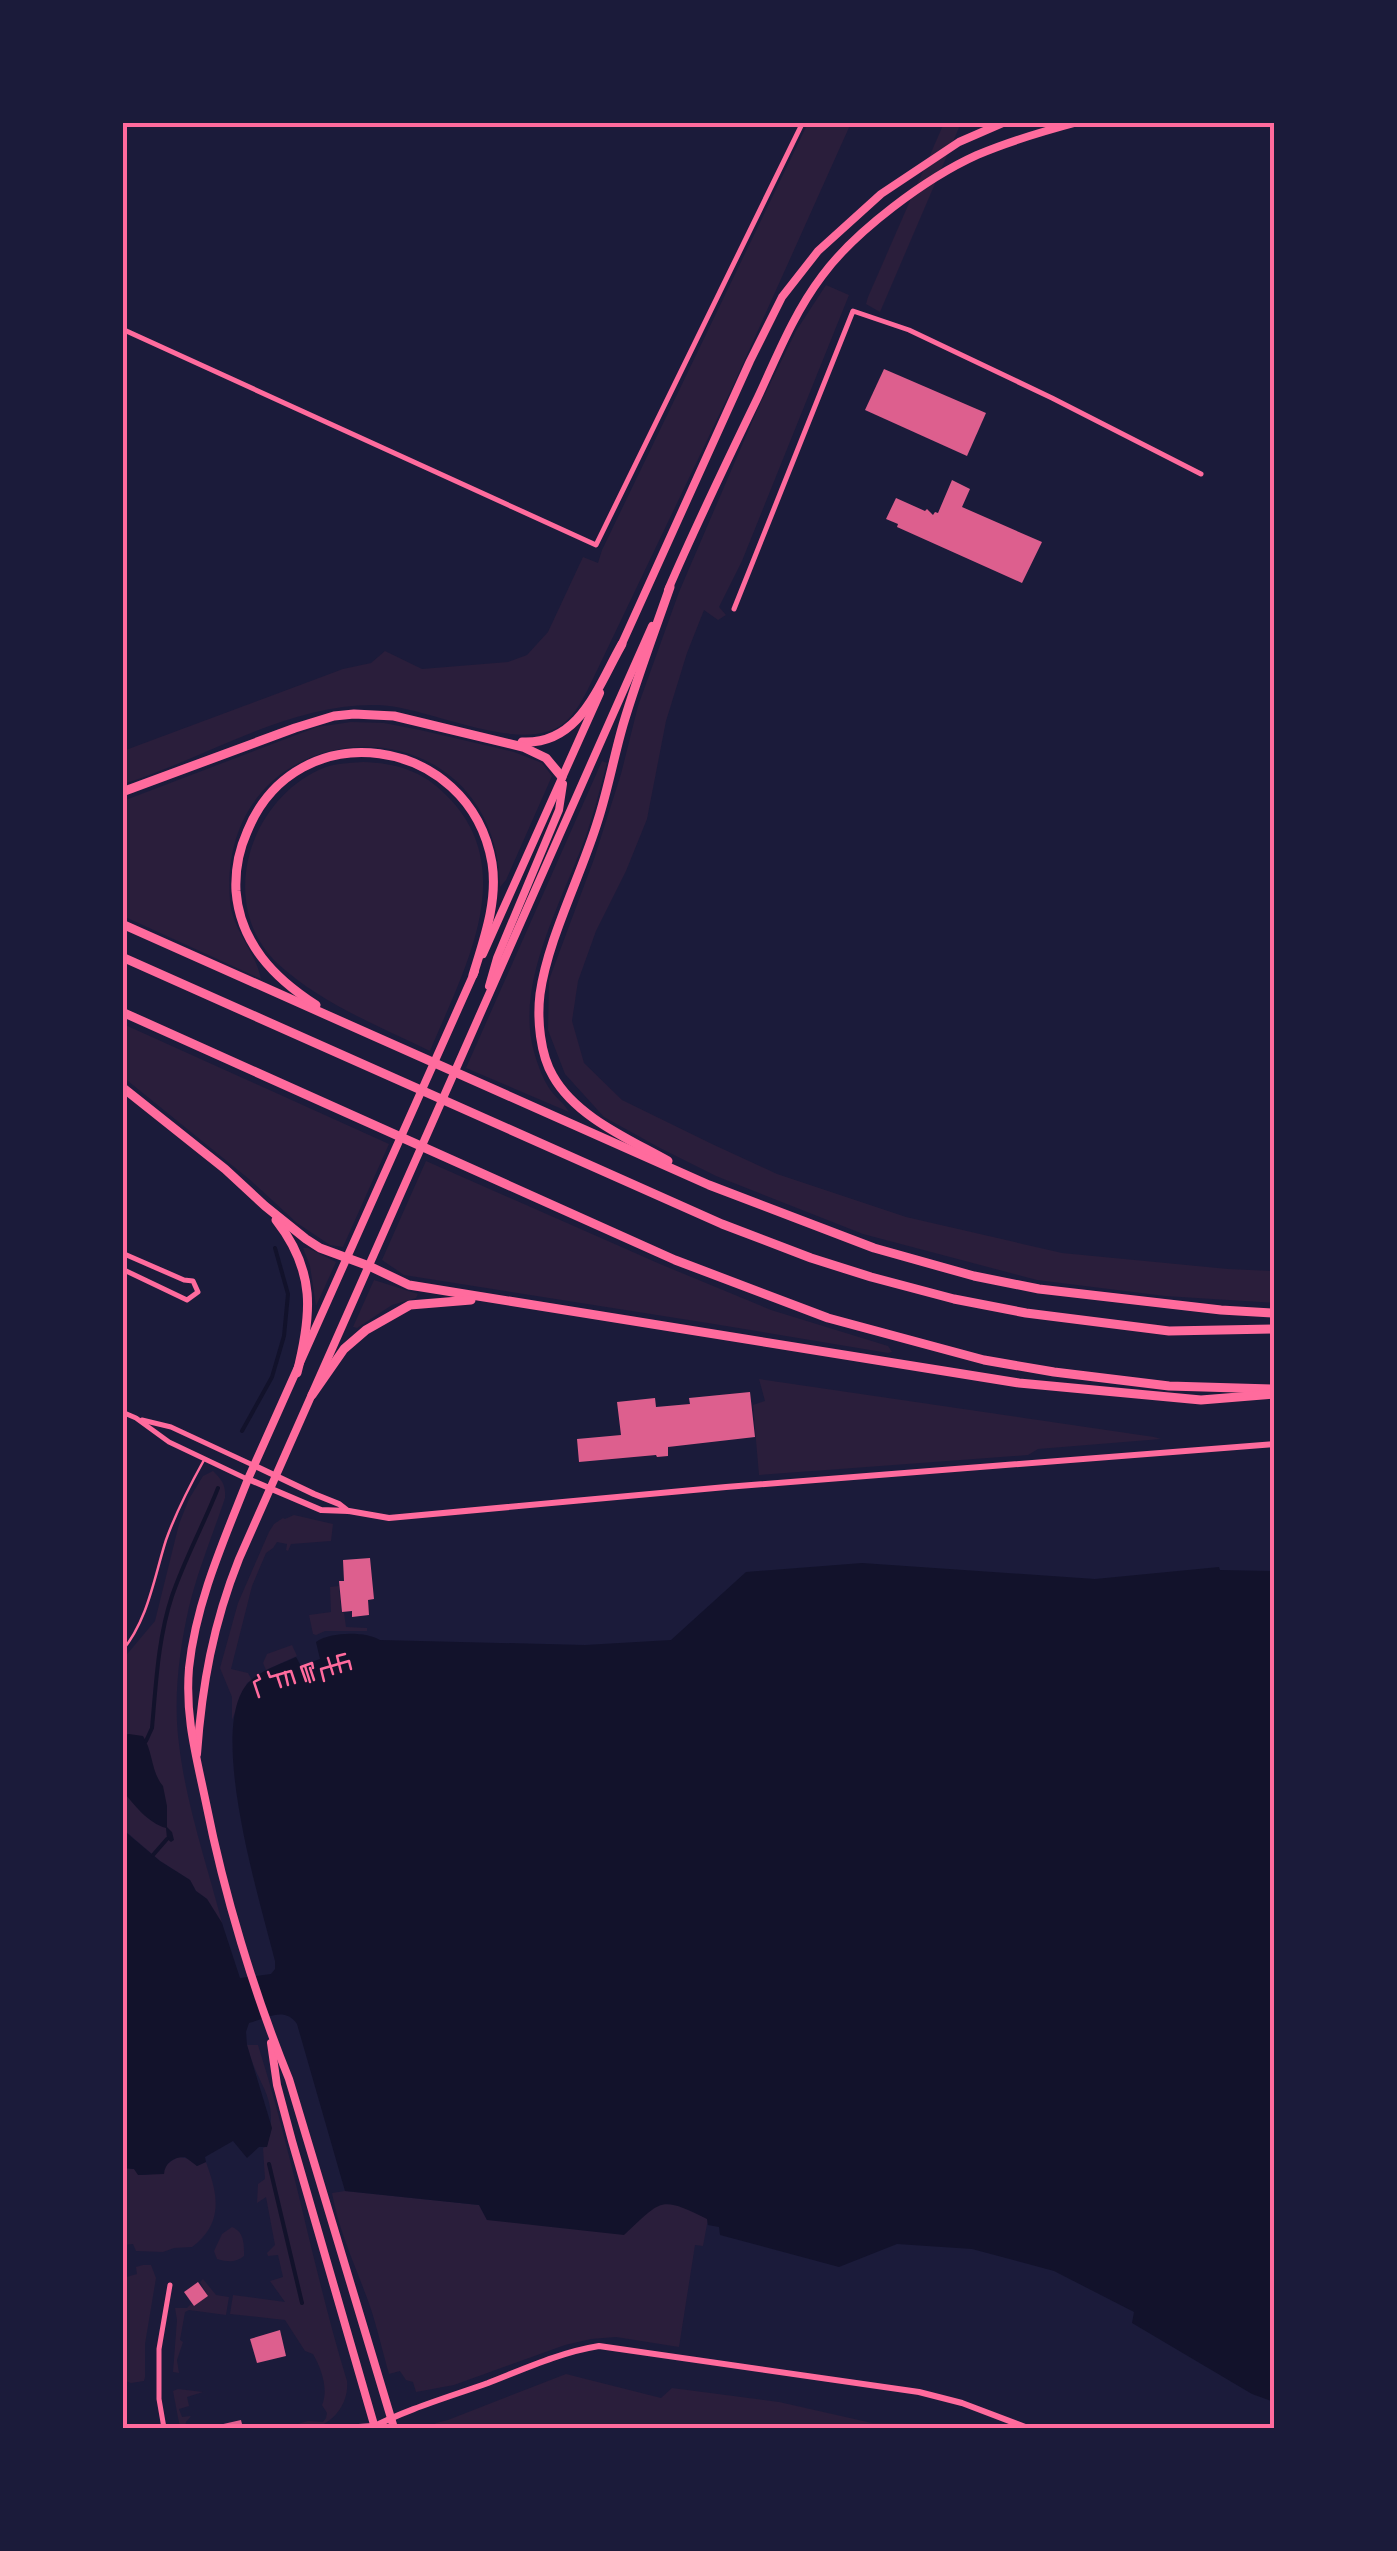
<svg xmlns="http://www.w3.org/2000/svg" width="1397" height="2551" font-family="'PT Sans',sans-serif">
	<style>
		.green { fill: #2a1e3b }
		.water { fill: #12122b }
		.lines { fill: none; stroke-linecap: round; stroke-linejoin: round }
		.stream { stroke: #12122b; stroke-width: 4 }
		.building { fill: #dd5f8e }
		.path { stroke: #ff6b9d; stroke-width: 2.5 }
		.service { stroke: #ff6b9d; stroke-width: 2.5 }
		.minor { stroke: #ff6b9d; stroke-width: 5 }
		.tertiary { stroke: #ff6b9d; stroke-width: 6 }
		.secondary { stroke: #ff6b9d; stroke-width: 8 }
		.trunk { stroke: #ff6b9d; stroke-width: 9 }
		.neatline { fill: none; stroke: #ff6b9d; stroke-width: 4 }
	</style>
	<rect width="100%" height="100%" fill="#1b1b3a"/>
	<!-- green -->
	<g class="green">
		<path d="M 808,123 L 851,123 L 733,386 L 590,685 C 583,699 576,713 564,723 C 522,757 428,706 378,705 C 288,703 207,758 123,784 L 123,751 L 343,669 L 371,663 L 385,651 L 422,669 L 508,662 L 527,655 L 548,632 L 583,557 L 598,563 L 602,550 Z"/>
		<polygon points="944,123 961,123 880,312 866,304 868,297"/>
		<polygon points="826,285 849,295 742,561 719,607 726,615 718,620 704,610 687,653 666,721 647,819 626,871 596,931 578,981 572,1021 584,1063 622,1100 712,1144 777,1174 906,1217 1062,1253 1228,1269 1274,1271 1274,1303 1165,1296 1037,1280 863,1234 716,1176 660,1148 604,1117 565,1074 548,1030 549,980 594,859 621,774 638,706 679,592 758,408 796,331"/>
		<path d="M 351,722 L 384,723 L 420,730 L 514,752 L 542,763 L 552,776 L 506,880 L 500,887 C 496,691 214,705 230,901 C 232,929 256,952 261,979 L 123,916 L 123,801 L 317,727 Z"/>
		<path d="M 602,761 L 607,763 C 601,786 595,808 588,830 C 565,897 514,981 534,1052 C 537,1063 543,1079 549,1088 C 555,1097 563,1102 569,1112 L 466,1068 Z"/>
		<path d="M 363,762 C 396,763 423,771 446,795 C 522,869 463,971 430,1051 C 377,1025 320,1003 277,963 C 215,903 250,796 326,767 C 337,763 351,763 363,762 Z"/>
		<polygon points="123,1024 389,1144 343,1247 330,1245 297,1223 249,1179 123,1077"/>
		<polygon points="426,1161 660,1264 771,1310 888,1346 892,1352 888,1353 714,1324 404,1275 382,1260"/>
		<polygon points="303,1248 308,1248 336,1262 316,1306 310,1266"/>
		<polygon points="374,1280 418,1294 416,1298 392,1305 357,1328 353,1327"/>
		<polygon points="759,1379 1154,1437 1161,1439 1038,1449 1028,1455 759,1475 753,1405 765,1401"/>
		<path d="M 213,1471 C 222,1480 226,1485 225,1498 C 213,1534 198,1570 189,1607 C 179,1651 173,1700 179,1744 C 186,1805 207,1864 222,1923 L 207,1899 L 196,1891 L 190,1880 L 160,1861 L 123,1829 L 123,1659 L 155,1621 L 179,1524 L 189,1499 L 203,1476 Z"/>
		<polygon points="294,1515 333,1524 331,1541 291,1544 288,1551 286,1550 287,1544 277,1542 273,1548 266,1553 252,1586 231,1669 248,1673 252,1680 247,1683 232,1720 232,1697 220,1668 238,1603 269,1532 274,1524 283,1518 285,1519"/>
		<polygon points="339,1586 341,1612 344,1613 346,1627 367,1628 367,1631 325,1631 316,1635 313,1634 309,1615 331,1612 330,1587"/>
		<polygon points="292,1645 297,1656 266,1670 263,1663 267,1654"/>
		<path d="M 247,2045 L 258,2045 C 293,2155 313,2270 347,2381 C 349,2400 337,2420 317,2427 C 308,2430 294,2428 284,2428 L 308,2421 L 323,2422 L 326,2418 L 327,2413 L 322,2405 C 329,2389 321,2368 313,2354 L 305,2351 L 285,2320 L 230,2314 L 233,2295 L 285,2302 L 270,2281 L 283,2277 L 278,2255 L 268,2256 L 267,2253 L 275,2245 L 266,2197 L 257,2203 L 258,2184 L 265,2179 L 263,2148 L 267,2146 C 280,2094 258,2090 247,2045 Z"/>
		<path d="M 179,2157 L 190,2159 L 197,2166 L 206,2162 C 218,2195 224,2223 192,2247 L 174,2248 L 163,2252 L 136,2251 L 133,2244 L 123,2245 L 123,2168 L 134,2169 L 139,2175 C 169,2175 158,2166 179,2157 Z"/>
		<path d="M 345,2191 L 479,2205 L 487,2220 L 675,2202 L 708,2219 L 703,2246 L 695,2245 L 679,2347 L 616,2337 L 591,2339 L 565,2345 L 454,2385 L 416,2392 L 413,2382 L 406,2380 L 400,2371 L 389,2374 C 381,2346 375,2317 364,2290 C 352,2258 338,2227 332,2193 Z"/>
		<path d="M 232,2227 C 244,2232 244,2243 244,2256 C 235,2263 228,2262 217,2259 L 214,2251 L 222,2234 Z"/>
		<polygon points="143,2265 151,2265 156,2278 145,2344 145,2377 144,2381 131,2383 123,2380 122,2326 125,2315 123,2311 123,2278 137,2274 136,2267"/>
		<polygon points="203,2279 216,2295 229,2297 226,2315 189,2310 185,2312 180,2340 183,2342 177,2360 179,2373 173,2372 177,2320 175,2308 187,2308 191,2304 194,2306 208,2296 200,2282"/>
		<polygon points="566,2374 661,2398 672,2388 779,2402 872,2423 931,2424 953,2428 431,2428 436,2423 448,2420"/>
		<polygon points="178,2389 203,2392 187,2397 189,2406 179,2409 182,2417 191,2416 186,2422 185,2428 180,2428 173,2391"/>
	</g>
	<!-- water -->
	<g class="water">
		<path d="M 862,1563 L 1095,1579 L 1219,1567 L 1220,1570 L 1274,1571 L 1274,2402 L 1252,2394 L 1132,2323 L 1134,2312 L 1054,2271 L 972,2249 L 897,2244 L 839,2267 L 720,2235 L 719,2227 L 708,2225 L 707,2219 C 659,2195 662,2200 624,2235 L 487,2220 L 479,2205 L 345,2191 L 297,2024 C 285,2006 267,2018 249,2023 L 246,2032 L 247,2045 L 272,2128 L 267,2147 L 259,2147 L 247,2158 L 233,2141 L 205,2157 L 206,2162 L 197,2166 L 185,2157 C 173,2157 165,2163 164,2174 L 138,2175 L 134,2169 L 123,2168 L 122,1829 L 160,1861 L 190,1880 L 196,1891 L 207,1899 L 222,1923 L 240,1978 L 271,1974 L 275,1969 L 275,1961 C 261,1904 206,1729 248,1683 C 259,1671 281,1664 296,1657 L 301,1666 L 320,1659 L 316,1642 C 330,1632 365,1631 380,1640 L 585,1645 L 671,1640 L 746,1572 Z"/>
		<path d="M 129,1734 L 143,1736 C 153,1751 151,1772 163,1786 L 167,1806 L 167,1827 L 172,1832 L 174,1840 L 171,1842 L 167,1839 L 166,1828 C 148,1823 134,1805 123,1791 L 123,1735 Z"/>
	</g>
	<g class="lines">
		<!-- stream -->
		<g class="stream">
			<polyline points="242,1431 272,1377 284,1336 288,1294 275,1248"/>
			<path d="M 146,1741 L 152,1728 C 156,1684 158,1638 172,1596 C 185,1558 204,1524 218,1488"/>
			<polyline points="153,1855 167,1839"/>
			<polyline points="269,2164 302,2303"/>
		</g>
	</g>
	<!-- building -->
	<g class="building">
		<polygon points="884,369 986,413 967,456 865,410"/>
		<polygon points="952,480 970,489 962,507 1042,542 1022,583 897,527 898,524 886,519 896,498 925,511 927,509 933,515 935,512 938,513"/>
		<polygon points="750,1392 755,1437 668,1447 668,1456 657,1457 656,1455 579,1462 577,1439 621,1435 617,1402 655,1398 656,1407 690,1404 689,1398"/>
		<polygon points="370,1558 374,1599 368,1600 369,1615 352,1617 352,1611 342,1612 339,1581 344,1581 343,1560"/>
		<polygon points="198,2282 208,2296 194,2306 184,2292"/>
		<polygon points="280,2330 286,2356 257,2363 250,2339"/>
		<polygon points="241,2420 243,2428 211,2428 210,2427"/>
	</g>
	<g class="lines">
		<!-- path -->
		<g class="path">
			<polyline points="328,1658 333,1674"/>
			<polyline points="305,1666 310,1682"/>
			<polyline points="310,1668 314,1680"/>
			<polyline points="268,1672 270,1677 291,1671 295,1683"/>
			<polyline points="285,1672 288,1685"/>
			<polyline points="341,1672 337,1656 345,1654"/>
			<polyline points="258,1675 260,1679 254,1682 259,1697"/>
			<polyline points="277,1675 281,1687"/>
			<polyline points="306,1681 301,1667 312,1663 313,1668"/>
			<polyline points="324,1681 321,1669 349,1661 351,1669"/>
		</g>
		<!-- service -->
		<path class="service" d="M 122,1651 C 148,1620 154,1578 166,1540 C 176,1512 189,1487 204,1460"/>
		<!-- minor -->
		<g class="minor">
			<polyline points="122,329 596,545 803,122"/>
			<polyline points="734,609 853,311 909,330 1052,398 1201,474"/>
			<polyline points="122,1253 184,1280 193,1281 198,1292 187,1300 122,1269"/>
			<polyline points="122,1412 136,1418 169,1442 247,1479"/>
			<polyline points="142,1420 171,1427 255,1466"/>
			<polyline points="164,2428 159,2399 159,2349 170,2285"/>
		</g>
		<!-- tertiary -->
		<g class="tertiary">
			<polyline points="255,1466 314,1494 339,1504 348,1511"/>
			<polyline points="248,1479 321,1510 349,1511 389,1518 726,1487 1274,1444"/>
			<polyline points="344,2428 373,2426"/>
			<path d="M 371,2428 C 407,2409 449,2397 488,2383 C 524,2369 561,2352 599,2346 L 919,2392 L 962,2403 L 1028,2428"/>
		</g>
		<!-- secondary -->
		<g class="secondary">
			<path d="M 668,590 C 696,525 727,461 758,397 C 777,356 794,313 822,276 C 855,231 926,178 977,155 C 1010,141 1044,131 1078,122"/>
			<polyline points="620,648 750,361 782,297 818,251 881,194 959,142 1005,122"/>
			<polyline points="483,954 600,693"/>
			<polyline points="489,986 497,958 559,810 563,784"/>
			<path d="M 197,1754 C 202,1685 213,1624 239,1559 L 652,626"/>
			<polyline points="271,2043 277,2085 292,2141 375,2428"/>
			<path d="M 394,2428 L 289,2079 C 254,1993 224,1894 206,1803 C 196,1755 185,1717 189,1668 C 196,1602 224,1540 248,1479 L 475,971"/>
		</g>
		<!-- trunk -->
		<g class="trunk">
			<path d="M 522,742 C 580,745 598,686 622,644"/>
			<polyline points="122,792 295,728 334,716 354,714 394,716 523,747 546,758 562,777"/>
			<polyline points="122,924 709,1185 874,1248 974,1276 1039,1289 1221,1310 1274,1313"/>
			<polyline points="122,957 722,1224 811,1258 871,1277 954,1299 1026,1313 1169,1331 1274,1329"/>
			<path d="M 316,1005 C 274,978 240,943 236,891 C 235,871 239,850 247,832 C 296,710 470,735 492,863 C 498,901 484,939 473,975"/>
			<polyline points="122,1012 675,1260 828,1318 984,1360 1054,1372 1169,1386 1272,1389"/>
			<polyline points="122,1087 225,1169 265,1206 306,1239 320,1248 369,1266 409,1285 1019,1383 1201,1400 1274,1394"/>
			<path d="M 668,1161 C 629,1139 576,1117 553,1076 C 540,1054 537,1019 540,994 C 548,938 581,876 598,820 C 608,789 614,756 623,725 C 637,678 654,633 670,587"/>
			<path d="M 276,1220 C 316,1271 312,1314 297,1373"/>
			<polyline points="312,1395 344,1349 366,1330 410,1305 471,1300"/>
		</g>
	</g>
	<!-- border -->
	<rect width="1397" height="2551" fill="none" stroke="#1b1b3a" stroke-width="250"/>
	<rect x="125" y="125" width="1147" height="2301" class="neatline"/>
</svg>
